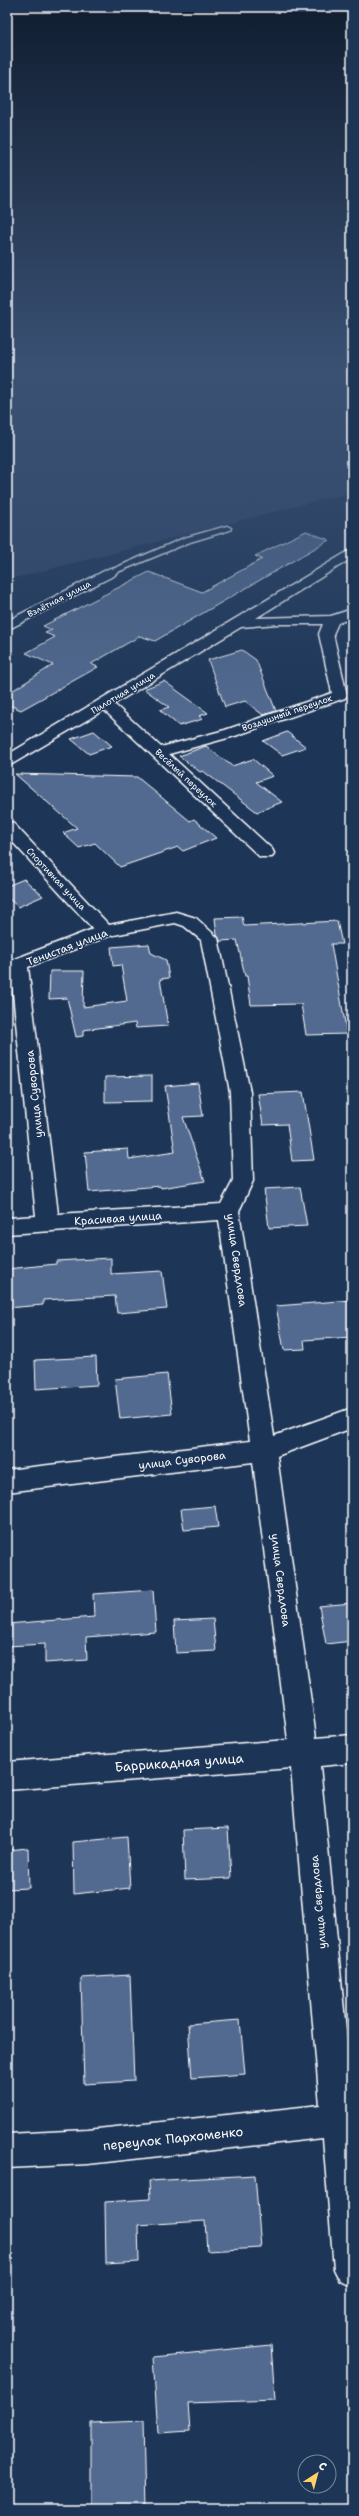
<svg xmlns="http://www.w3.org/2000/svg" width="359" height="2516" font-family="'Shantell Sans',sans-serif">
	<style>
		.built { fill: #2d4568 }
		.building { fill: #526a90; stroke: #fff }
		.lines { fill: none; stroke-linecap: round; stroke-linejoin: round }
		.lane-casing { stroke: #fff; stroke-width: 3 }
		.street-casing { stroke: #fff; stroke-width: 3 }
		.lane { fill: #1d3557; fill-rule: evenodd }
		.street { fill: #1d3557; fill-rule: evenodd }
		.labels { text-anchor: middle; stroke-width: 3; stroke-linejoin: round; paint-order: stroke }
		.far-street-label { font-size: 9px; fill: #fff; stroke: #1d3557 }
		.street-label { font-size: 11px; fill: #fff; stroke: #1d3557 }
		.near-street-label { font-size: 13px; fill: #fff; stroke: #1d3557 }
	</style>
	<rect width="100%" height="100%" fill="#1d3557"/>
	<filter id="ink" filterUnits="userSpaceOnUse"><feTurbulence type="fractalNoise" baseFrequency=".025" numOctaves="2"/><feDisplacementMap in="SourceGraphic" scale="8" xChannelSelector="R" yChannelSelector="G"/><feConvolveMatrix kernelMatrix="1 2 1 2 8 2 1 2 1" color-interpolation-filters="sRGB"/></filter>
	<g filter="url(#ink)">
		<!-- built -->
		<polygon class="built" points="7,370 352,370 352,492 7,580"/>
		<!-- building -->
		<g class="building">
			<polygon points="306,531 329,540 155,641 140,636 91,664 98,667 21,710 7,704 7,694 53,665 26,653 55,637 45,633 52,630 43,626 149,572 202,592 262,559 255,556"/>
			<polygon points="242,650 256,660 276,711 263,715 245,701 225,707 208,660"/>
			<polygon points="164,681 208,713 199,716 203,719 179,726 160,710 169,707 144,689"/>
			<polygon points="94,731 112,746 89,754 71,739"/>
			<polygon points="287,732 306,747 282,755 263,741"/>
			<polygon points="206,746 232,766 253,759 273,776 256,782 282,802 257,812 203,771 200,772 179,756"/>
			<polygon points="15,774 137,777 190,821 194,819 216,838 183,851 178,847 120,867 95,843 79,848 63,833 77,828"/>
			<polygon points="24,879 43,896 18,907 7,897 7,886"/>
			<polygon points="242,917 244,926 337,921 342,944 331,944 347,1034 306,1035 301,1004 251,1005 247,976 245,976 237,940 220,941 217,935 215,918"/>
			<polygon points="149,944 151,953 166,960 169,978 160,979 168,1026 136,1028 135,1023 83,1030 83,1036 76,1037 67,998 49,999 50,971 84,971 83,1007 127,1001 121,965 113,966 111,947"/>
			<polygon points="152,1076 152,1101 105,1102 105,1077"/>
			<polygon points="198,1083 203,1116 183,1117 205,1181 161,1188 160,1186 89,1192 85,1152 128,1149 129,1159 175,1152 165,1086"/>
			<polygon points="303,1092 314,1160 292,1161 287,1124 263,1125 258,1094"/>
			<polygon points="300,1187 307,1226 269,1228 264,1189"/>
			<polygon points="111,1258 111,1274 162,1271 167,1309 117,1313 115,1296 43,1300 43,1305 7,1308 7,1269 56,1264 56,1261"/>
			<polygon points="352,1300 352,1337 304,1340 305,1349 284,1350 276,1306"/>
			<polygon points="96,1357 97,1385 36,1389 35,1360"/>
			<polygon points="167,1374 172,1414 120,1419 115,1379"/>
			<polygon points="215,1506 218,1527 184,1530 181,1509"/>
			<polygon points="153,1590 156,1632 86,1637 87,1660 45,1663 45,1644 7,1646 7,1624 94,1617 93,1594"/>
			<polygon points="352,1603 352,1641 326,1644 319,1606"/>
			<polygon points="213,1619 216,1651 176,1653 174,1621"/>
			<polygon points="228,1828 231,1878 185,1880 183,1830"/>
			<polygon points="127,1837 130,1888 74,1894 73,1842"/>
			<polygon points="28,1848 29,1888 7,1889 7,1850"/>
			<polygon points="130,1975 134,2081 84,2084 81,1978"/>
			<polygon points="240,2020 245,2074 192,2078 188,2024"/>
			<polygon points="255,2175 261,2248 207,2251 205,2221 138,2225 139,2262 106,2264 105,2202 150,2199 149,2181"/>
			<polygon points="271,2345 275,2400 188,2403 190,2431 158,2433 153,2357"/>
			<polygon points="143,2421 145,2509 91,2509 91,2423"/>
		</g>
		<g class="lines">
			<defs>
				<polygon id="lane" points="227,526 231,528 230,530 190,542 113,574 106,572 184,538"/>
				<g id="street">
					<path d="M 352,549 L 352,558 L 256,618 L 331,616 L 352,609 L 352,618 L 338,623 L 333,634 L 347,695 L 345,698 L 235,736 L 169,754 L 272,849 L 274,853 L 272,857 L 260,857 L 104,710 L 7,767 L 7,755 ZM 278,624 L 323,624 L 319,634 L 332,693 L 225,730 L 161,747 L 114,704 L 241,627 Z"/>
					<polygon points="110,568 115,569 116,572 115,575 7,630 7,621"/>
					<path d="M 7,821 L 13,823 L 109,925 L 176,912 L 196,918 L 218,938 L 250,1092 L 253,1181 L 239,1211 L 274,1436 L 352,1408 L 352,1428 L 277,1456 L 316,1738 L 352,1735 L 352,1763 L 320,1766 L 352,2092 L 352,2287 L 340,2281 L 334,2269 L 323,2138 L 88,2164 L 7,2168 L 7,2134 L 88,2130 L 320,2105 L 291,1768 L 7,1790 L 7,1762 L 288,1740 L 253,1462 L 7,1492 L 7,1470 L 250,1441 L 219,1220 L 7,1234 L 7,1218 L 36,1216 L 11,974 L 7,975 L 7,962 L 93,929 L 7,836 ZM 175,923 L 184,926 L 201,940 L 230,1092 L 233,1181 L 221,1204 L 58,1214 L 28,967 L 109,936 Z"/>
				</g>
			</defs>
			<!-- lane casing -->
			<use href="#lane" class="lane-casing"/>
			<!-- street casing -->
			<use href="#street" class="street-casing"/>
			<!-- lane -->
			<use href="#lane" class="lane"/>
			<!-- street -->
			<use href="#street" class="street"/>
		</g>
	</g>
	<!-- sky -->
	<linearGradient id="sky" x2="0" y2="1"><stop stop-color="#101d30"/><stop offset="0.51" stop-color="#3a5174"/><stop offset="1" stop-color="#3a5174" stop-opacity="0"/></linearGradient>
	<rect width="359" height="722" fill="url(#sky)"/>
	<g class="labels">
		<!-- far-street labels -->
		<g class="far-street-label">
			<text transform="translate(59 599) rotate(-27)" y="3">Взлётная улица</text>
			<text transform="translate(123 693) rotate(-31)" y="3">Пилотная улица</text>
			<text transform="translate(287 713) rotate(-19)" y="3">Воздушный переулок</text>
			<text transform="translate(186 778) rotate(43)" y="3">Весёлый переулок</text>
			<text transform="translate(56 879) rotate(47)" y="3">Спортивная улица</text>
		</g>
		<!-- street labels -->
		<g class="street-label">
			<text transform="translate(67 947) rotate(-21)" y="4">Тенистая улица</text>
			<text transform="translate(34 1094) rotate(-96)" y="4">улица Суворова</text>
			<text transform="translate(118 1218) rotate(-4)" y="4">Красивая улица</text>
			<text transform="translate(237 1260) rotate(82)" y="4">улица Свердлова</text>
			<text transform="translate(182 1460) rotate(-7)" y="4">улица Суворова</text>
			<text transform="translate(281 1580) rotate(83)" y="4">улица Свердлова</text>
			<text transform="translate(318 1902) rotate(-95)" y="4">улица Свердлова</text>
		</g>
		<!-- near-street labels -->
		<g class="near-street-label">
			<text transform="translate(179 1762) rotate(-4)" y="5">Баррикадная улица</text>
			<text transform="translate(173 2138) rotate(-6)" y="5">переулок Пархоменко</text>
		</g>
	</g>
	<!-- margin -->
	<rect width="359" height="2516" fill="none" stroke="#1d3557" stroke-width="24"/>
	<rect x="12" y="12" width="335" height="2492" fill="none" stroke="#fff" stroke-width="1.5" filter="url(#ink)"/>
	<!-- north arrow -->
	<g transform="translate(317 2474) rotate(36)"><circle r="19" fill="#1d3557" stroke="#77869a"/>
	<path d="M0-3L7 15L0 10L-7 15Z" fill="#ffd166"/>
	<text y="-6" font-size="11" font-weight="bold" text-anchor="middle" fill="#ffffff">С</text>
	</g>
</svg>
